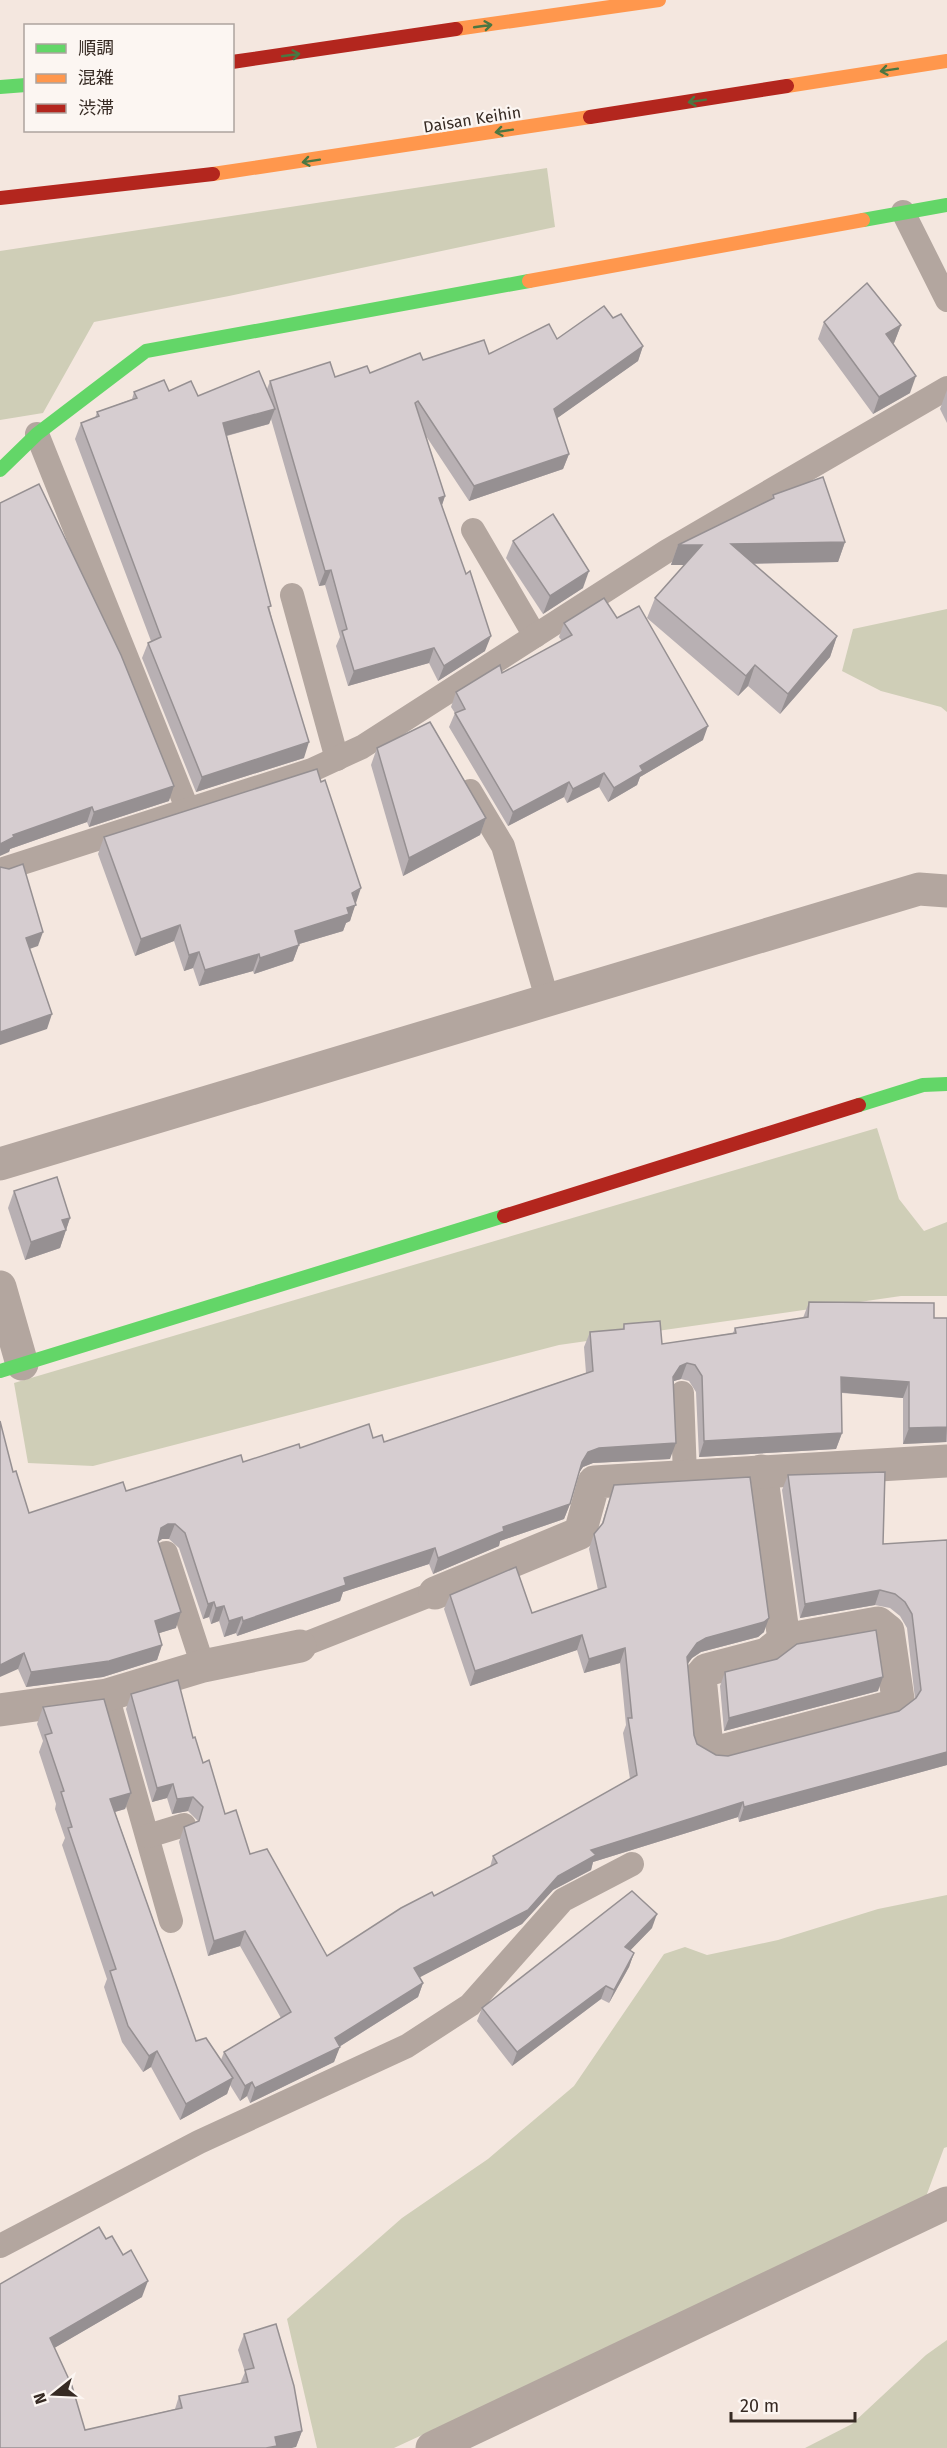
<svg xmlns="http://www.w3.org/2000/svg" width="947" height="2448" font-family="'Fira Sans','Noto Sans JP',sans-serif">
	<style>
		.forest { fill: #cfceb7 }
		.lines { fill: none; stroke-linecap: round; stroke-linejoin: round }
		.lane { stroke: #b3a69f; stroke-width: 24 }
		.street { stroke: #b3a69f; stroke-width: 33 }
		.fast { stroke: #63d668; stroke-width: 14 }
		.slow { stroke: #ff974d; stroke-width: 14 }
		.jam { stroke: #b3261e; stroke-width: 14 }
		.wall { fill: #b8b0b3 }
		.shaded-wall { fill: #969092 }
		.building { fill: #d6cdd0; stroke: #969092; stroke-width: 1.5 }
		.oneway { stroke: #4a7742 }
		.labels { text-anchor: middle; stroke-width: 4.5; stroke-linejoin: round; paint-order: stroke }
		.street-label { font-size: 16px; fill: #362a23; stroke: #fcf6f2 }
	</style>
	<rect width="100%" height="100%" fill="#f4e7df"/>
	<!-- forest -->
	<g class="forest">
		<polygon points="547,168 555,227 229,296 94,322 43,413 0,420 0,251"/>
		<polygon points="947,609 947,712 941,707 881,691 842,671 853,629"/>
		<polygon points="877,1128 899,1199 924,1231 947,1222 947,1296 901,1296 559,1345 93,1466 28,1463 14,1383"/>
		<polygon points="947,1895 947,2147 944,2148 924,2202 394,2448 317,2448 287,2319 402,2218 488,2159 574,2086 664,1954 685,1947 707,1955 778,1940 878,1909"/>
		<polygon points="947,2340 947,2448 805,2448 852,2424 926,2355"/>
	</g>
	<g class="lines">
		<!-- lane -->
		<g class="lane">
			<polyline points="903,212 947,300"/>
			<polyline points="37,434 187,808"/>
			<polyline points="473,530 535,636"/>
			<polyline points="292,595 337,759"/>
			<polyline points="470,791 503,846 548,1002"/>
			<polyline points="0,870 312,770 362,747 667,551 947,388"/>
			<polyline points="682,1393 685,1476"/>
			<polyline points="166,1553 203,1666"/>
			<polyline points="300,1646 435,1593"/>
			<polyline points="107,1695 171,1921"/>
			<polyline points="148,1836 184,1825"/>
			<polyline points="0,2246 199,2142 407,2046 470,2005 563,1900 632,1864"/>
		</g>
		<!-- street -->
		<g class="street">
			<polyline points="0,1164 919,889 947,891"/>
			<polyline points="0,1287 22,1364"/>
			<polyline points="761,1471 784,1640 878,1623 888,1631 898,1699 889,1707 718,1752 707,1747 700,1677 706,1670 767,1654 784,1640"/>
			<polyline points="435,1593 580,1533 594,1482 947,1461"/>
			<polyline points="0,1710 107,1695 203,1666 300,1646"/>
			<polyline points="432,2448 947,2203"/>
		</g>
		<!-- fast -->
		<g class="fast">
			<polyline points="0,87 26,85"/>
			<polyline points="863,220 947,205"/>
			<polyline points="0,470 37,434 146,351 529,281"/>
			<polyline points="859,1105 923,1085 947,1084"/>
			<polyline points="0,1371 504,1216"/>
		</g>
		<!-- slow -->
		<g class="slow">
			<polyline points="456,29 659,0"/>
			<polyline points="787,86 947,61"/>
			<polyline points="213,174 590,117"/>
			<polyline points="529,281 863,220"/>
		</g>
		<!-- jam -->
		<g class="jam">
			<polyline points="232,62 456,29"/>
			<polyline points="590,117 787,86"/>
			<polyline points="0,198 213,174"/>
			<polyline points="504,1216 859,1105"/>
		</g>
	</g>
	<!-- wall -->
	<g class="wall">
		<polygon points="613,318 643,346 638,361 557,418 569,454 563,469 469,501 426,436 445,496 442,505 485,651 438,681 429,663 348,686 336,646 340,637 325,585 319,586 271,419 269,424 227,436 270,610 304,758 196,792 142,658 148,643 151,641 75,439 81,423 95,418 97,412 132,399 134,392 169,391 198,396 267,389 270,381 335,377 370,373 423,360 489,354 557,339"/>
		<polygon points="824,322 901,325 894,343 893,344 910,393 873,414 818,339"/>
		<polygon points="947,390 947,423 940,409"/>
		<polygon points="773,495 845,542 838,562 753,564 837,636 830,657 780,714 748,686 738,696 647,618 655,598 684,565 671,565 678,545 771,500"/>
		<polygon points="0,503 169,801 89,827 87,822 10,849 9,852"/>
		<polygon points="513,541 583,588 543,614 506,558"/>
		<polygon points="617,618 703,740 640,777 637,785 608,802 599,787 567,803 564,797 508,826 449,727 455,713 451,707 456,692 502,673 562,641 559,637 564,623"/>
		<polygon points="377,748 486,818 480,835 403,876 371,765"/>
		<polygon points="104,837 355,903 350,921 346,923 343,931 299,944 293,961 254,974 253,971 199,986 193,968 184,971 174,941 135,956 98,854"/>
		<polygon points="14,1191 70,1218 60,1248 25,1260 8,1208"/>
		<polygon points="809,1302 934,1318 947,1318 947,1442 903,1444 903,1398 842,1393 842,1433 836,1449 699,1457 696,1392 689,1381 681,1379 674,1381 670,1459 593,1463 583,1467 578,1474 570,1504 564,1519 500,1541 499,1546 433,1574 429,1564 343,1592 340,1601 237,1636 236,1633 224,1637 219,1621 211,1624 209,1617 203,1619 179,1548 169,1539 162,1539 158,1542 176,1628 159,1633 162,1645 157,1660 103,1677 26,1687 18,1669 13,1472 29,1513 126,1491 300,1448 373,1438 384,1442 586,1373 584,1347 590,1332 622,1330 624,1324 662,1344 733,1333 735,1328 803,1318"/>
		<polygon points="788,1475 883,1544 947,1540 947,1765 739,1822 738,1817 593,1862 591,1870 553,1890 522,1924 419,1977 423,1983 418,1997 339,2047 334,2062 250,2103 247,2096 240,2101 230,2085 227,2094 180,2120 151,2067 143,2072 122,2042 104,1987 107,1979 62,1845 65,1838 55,1809 56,1804 39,1752 43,1741 37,1724 43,1707 131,1793 125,1809 115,1812 196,2041 221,2060 224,2052 281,2018 240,1946 208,1956 179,1842 184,1827 198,1821 188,1811 172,1814 167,1798 152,1802 126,1709 131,1694 193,1738 225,1814 250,1854 327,1956 434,1896 490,1867 493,1856 630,1779 623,1733 626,1725 620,1663 584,1673 577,1650 470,1686 444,1609 450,1595 532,1613 598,1590 589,1549 594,1534 601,1526 609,1500 614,1485 764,1632 758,1637 701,1652 692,1658 688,1663 694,1735 697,1744 716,1755 728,1756 899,1711 915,1699 907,1628 900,1616 890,1608 875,1605 800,1618 782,1490"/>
		<polygon points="725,1672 878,1691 724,1731 720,1686"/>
		<polygon points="652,1928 630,1950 634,1953 629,1967 609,2003 601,1999 512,2066 477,2021 482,2008"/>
		<polygon points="0,2284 142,2297 54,2348 85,2430 175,2409 179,2396 240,2384 245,2372 238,2350 244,2334 302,2431 296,2447 0,2448"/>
	</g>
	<!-- shaded-wall -->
	<g class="shaded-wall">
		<polygon points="901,325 894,343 879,352 886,334"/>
		<polygon points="643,346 638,361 549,424 554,409"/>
		<polygon points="916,376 910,393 873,414 879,397"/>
		<polygon points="275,409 269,424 218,438 223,423"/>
		<polygon points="569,454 563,469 469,501 474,486"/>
		<polygon points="445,496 440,511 439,498"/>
		<polygon points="845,542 838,562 723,564 731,544"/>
		<polygon points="678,545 702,545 694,565 671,565"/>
		<polygon points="331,570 325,585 319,586 325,571"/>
		<polygon points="589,571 583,588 543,614 550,596"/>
		<polygon points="491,636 485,651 438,681 444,666"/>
		<polygon points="837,636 830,657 780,714 788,694"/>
		<polygon points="434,648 429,663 348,686 354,671"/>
		<polygon points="755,665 748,686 738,696 746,676"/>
		<polygon points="708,726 703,740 640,777 637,785 608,802 614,788 640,766"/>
		<polygon points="309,742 304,758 196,792 202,777"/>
		<polygon points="604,773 599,787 567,803 573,789"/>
		<polygon points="569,782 564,797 508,826 513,812"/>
		<polygon points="174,786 169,801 89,827 94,812"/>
		<polygon points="92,807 87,822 10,849 9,852 0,856 0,844 13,835"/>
		<polygon points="486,818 480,835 403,876 409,858"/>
		<polygon points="361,888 350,921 346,923 343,931 289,947 295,931"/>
		<polygon points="180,925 174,941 135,956 141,939"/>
		<polygon points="43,932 38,946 21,952 26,938"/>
		<polygon points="299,945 293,961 254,974 260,958"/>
		<polygon points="199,952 193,968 184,971 189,955"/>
		<polygon points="259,954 253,971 199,986 205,970"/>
		<polygon points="52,1014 47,1029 0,1045 0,1032"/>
		<polygon points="70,1218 60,1248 25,1260 31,1242 62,1220"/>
		<polygon points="687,1363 681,1379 674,1381 673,1377 680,1366"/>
		<polygon points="841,1377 909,1382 903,1398 836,1392"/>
		<polygon points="947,1427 946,1442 903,1444 909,1428"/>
		<polygon points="842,1433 836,1449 699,1457 704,1441"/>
		<polygon points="676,1443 670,1459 593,1463 583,1467 576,1477 582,1462 588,1452 599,1448"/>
		<polygon points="570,1504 564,1519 500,1541 499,1546 433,1574 438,1558 503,1527"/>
		<polygon points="168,1524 175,1524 169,1539 162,1539 155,1544 161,1528"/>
		<polygon points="435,1548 429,1564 343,1592 340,1601 237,1636 243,1621 344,1578"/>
		<polygon points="880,1590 875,1605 800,1618 805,1604"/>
		<polygon points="214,1602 209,1617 203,1619 208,1604"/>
		<polygon points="224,1606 219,1621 211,1624 216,1608"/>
		<polygon points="181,1612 176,1628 150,1636 155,1621"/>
		<polygon points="242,1617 236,1633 224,1637 229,1621"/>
		<polygon points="769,1618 764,1632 758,1637 701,1652 692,1658 682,1672 687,1657 697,1643 706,1638"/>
		<polygon points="582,1635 577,1650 470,1686 475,1671"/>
		<polygon points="162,1645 157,1660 103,1677 26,1687 31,1672"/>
		<polygon points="625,1648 620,1663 584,1673 589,1659"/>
		<polygon points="24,1653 18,1669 0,1677 0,1665"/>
		<polygon points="883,1677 878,1691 724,1731 729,1718"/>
		<polygon points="947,1752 947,1765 739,1822 744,1807"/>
		<polygon points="173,1784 167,1798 152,1802 157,1788"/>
		<polygon points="131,1793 125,1809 104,1815 110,1799"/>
		<polygon points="193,1797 188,1811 172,1814 177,1799"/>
		<polygon points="743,1802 738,1817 593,1862 591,1870 553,1890 522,1924 409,1983 414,1968 558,1876 591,1850"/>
		<polygon points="657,1914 652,1928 621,1960 625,1947"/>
		<polygon points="245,1931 240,1946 208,1956 214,1941"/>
		<polygon points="634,1953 629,1967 609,2003 614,1990"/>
		<polygon points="423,1983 418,1997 334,2050 340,2047 334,2062 250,2103 255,2088"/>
		<polygon points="606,1986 601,1999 512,2066 517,2052"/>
		<polygon points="157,2051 151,2067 143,2072 149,2056"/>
		<polygon points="233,2078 227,2094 180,2120 186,2104"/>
		<polygon points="252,2082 247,2096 240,2101 245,2086"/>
		<polygon points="148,2281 142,2297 44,2354 50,2338"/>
		<polygon points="302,2431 296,2447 292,2448 266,2448 275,2437"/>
	</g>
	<!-- building -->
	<g class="building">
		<polygon points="867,283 901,325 886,334 916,376 879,397 824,322"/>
		<polygon points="604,306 613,318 621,314 643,346 554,409 569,454 474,486 418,401 415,403 445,496 439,498 466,574 470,571 491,636 444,666 434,648 354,671 342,631 347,629 331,570 325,571 270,381 330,362 335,377 367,366 370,373 420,353 423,360 484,340 489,354 549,324 557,339"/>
		<polygon points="259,371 275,409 223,423 271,606 268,607 309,742 202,777 148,643 161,637 81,423 99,416 97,412 137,398 134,392 164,380 169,391 191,381 198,396"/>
		<polygon points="823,477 845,542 731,544 837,636 788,694 755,665 746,676 655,598 702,545 678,545 774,498 773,495"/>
		<polygon points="39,484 121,655 174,786 94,812 92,807 13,835 14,837 0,844 0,503"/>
		<polygon points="553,514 589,571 550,596 513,541"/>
		<polygon points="604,598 617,618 639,606 708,726 640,766 643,771 614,788 604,773 573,789 569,782 513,812 455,713 465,709 456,692 500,665 502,673 572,635 564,623"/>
		<polygon points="430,722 486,818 409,858 377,748"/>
		<polygon points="317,769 321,782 325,780 361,888 352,893 356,905 347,908 349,914 295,931 299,945 260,958 259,954 205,970 199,952 189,955 180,925 141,939 104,837"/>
		<polygon points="23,864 43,932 26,938 52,1014 0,1032 0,867 9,869"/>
		<polygon points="57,1177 70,1218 62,1220 66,1230 31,1242 14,1191"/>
		<polygon points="809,1302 934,1303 934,1318 947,1318 947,1427 909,1428 909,1382 841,1377 842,1433 704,1441 702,1376 695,1365 687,1363 680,1366 673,1377 676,1443 599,1448 588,1452 582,1462 570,1504 503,1527 504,1531 438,1558 435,1548 344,1578 346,1585 243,1621 242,1617 229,1621 224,1606 216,1608 214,1602 208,1604 185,1533 175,1524 168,1524 161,1528 158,1541 181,1612 155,1621 162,1645 109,1661 31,1672 24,1653 0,1665 0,1421 13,1472 16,1471 29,1513 123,1482 126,1491 241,1455 243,1462 299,1444 300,1448 369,1424 373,1438 382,1435 384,1442 593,1371 590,1332 624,1329 624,1324 660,1321 662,1344 736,1333 735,1328 808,1317"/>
		<polygon points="885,1472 883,1544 947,1540 947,1752 744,1807 743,1802 591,1850 596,1855 558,1876 528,1910 414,1968 423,1983 335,2038 340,2047 255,2088 252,2082 245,2086 224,2052 291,2012 245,1931 214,1941 184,1827 199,1821 203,1807 193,1797 177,1799 173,1784 157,1788 131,1694 178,1680 193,1738 195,1737 203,1763 209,1760 225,1814 236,1810 250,1854 267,1849 327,1956 401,1908 432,1892 434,1896 497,1863 493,1856 637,1775 628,1718 632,1718 625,1648 589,1659 582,1635 475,1671 450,1595 516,1567 532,1613 606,1587 594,1534 603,1523 614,1485 750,1477 769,1618 764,1622 706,1638 697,1643 687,1657 694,1735 697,1744 716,1755 728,1756 899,1711 916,1698 921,1690 912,1614 905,1602 895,1594 880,1590 805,1604 788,1475"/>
		<polygon points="876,1630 883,1677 729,1718 725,1672 777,1659 797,1644"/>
		<polygon points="104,1699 131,1793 110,1799 196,2041 206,2038 233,2078 186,2104 157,2051 149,2056 128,2026 110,1971 116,1969 68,1828 72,1827 61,1792 64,1791 45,1735 52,1733 43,1707"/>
		<polygon points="632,1891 657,1914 625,1947 634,1953 614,1990 606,1986 517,2052 482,2008"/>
		<polygon points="99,2227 106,2239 112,2236 123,2255 131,2250 148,2281 50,2338 72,2386 85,2430 182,2408 179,2396 248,2382 245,2370 254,2368 244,2334 276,2324 294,2386 302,2431 275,2437 277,2446 266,2448 0,2448 0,2284"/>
	</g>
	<!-- one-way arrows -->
	<defs><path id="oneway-shaft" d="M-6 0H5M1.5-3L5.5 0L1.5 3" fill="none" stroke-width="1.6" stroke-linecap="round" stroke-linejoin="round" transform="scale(1.5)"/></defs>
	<g class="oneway">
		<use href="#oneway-shaft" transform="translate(483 26) rotate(-8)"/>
		<use href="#oneway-shaft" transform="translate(291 55) rotate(-8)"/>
		<use href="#oneway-shaft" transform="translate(889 70) rotate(171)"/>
		<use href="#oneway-shaft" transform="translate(697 101) rotate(171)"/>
		<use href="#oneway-shaft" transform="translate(504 131) rotate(171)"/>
		<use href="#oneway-shaft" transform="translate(311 161) rotate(171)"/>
	</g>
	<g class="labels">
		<!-- street labels -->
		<g class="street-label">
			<text transform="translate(472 119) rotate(-9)" y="6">Daisan Keihin</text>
		</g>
	</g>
	<!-- legend -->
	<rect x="24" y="24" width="210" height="108" fill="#fcf6f2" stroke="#ada49f" stroke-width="1.5"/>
	<rect x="36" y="44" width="30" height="9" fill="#63d668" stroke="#ada49f" stroke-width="1.5"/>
	<text x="78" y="54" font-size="18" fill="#362a23">順調</text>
	<rect x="36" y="74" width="30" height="9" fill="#ff974d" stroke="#ada49f" stroke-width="1.5"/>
	<text x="78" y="84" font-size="18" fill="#362a23">混雑</text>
	<rect x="36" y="104" width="30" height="9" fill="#b3261e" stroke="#ada49f" stroke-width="1.5"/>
	<text x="78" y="114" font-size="18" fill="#362a23">渋滞</text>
	<!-- north arrow -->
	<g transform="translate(54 2394) rotate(252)" stroke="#fcf6f2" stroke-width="4.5" paint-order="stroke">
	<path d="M0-4.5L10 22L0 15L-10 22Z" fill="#362a23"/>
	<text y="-9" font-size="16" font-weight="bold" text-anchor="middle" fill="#362a23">N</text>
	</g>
	<!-- scale -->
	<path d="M731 2412v9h124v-9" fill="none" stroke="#362a23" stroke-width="3"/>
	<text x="740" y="2412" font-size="18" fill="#362a23" stroke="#fcf6f2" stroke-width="4.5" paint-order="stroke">20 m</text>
</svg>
